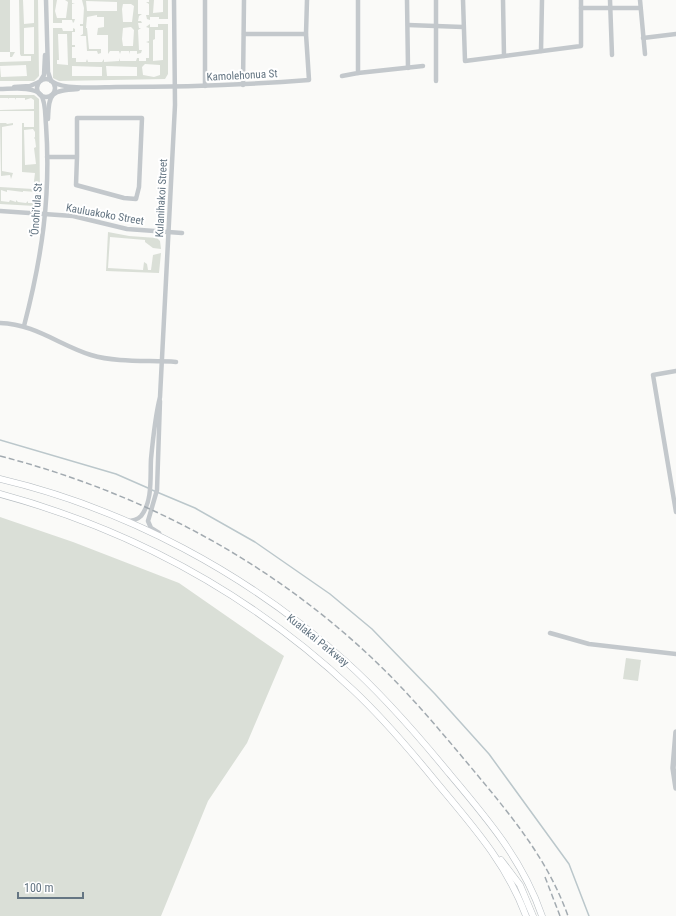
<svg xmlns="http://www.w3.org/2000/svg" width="676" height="916" font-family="'Roboto Condensed',sans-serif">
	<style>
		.green { fill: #dadfd7; fill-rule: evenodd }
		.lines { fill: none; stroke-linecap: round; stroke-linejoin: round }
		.stream { stroke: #bbc7cb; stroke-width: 1.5 }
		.secondary-casing { stroke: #b3babf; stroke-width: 7 }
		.minor { stroke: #c3c8cc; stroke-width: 4.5 }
		.tertiary { stroke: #c3c8cc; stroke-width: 5.5 }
		.secondary { stroke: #fff; stroke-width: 6 }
		.rail { stroke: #a2aab0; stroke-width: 1.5; stroke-dasharray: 6 3; stroke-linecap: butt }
		.labels { text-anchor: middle; stroke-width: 4; stroke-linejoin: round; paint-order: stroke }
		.street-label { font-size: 11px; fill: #657683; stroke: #fff }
	</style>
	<rect width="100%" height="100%" fill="#fafaf8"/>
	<!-- green -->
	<g class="green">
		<polygon points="0,0 10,0 10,52 15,52 12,57 10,57 10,52 0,52"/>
		<path d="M 19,0 L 23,0 L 24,24 L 34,23 L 34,0 L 38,0 L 39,76 L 34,81 L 0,81 L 0,62 L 31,61 L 31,56 L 21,56 L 20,54 ZM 34,27 L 34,54 L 24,54 L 24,28 ZM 0,66 L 26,65 L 27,76 L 1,77 Z"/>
		<polygon points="53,0 62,0 57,0 55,11 57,18 66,18 68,2 65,0 72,0 72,3 75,3 72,4 72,19 75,19 74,22 73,23 72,20 62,20 62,23 53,23"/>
		<path d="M 82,0 L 138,0 L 138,14 L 142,14 L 139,16 L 138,21 L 141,21 L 142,23 L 138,23 L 139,28 L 141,28 L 138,30 L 139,50 L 142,50 L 141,53 L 137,54 L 137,51 L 130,51 L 129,54 L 129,51 L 121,51 L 120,54 L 119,51 L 110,51 L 108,54 L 108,35 L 97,35 L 98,28 L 104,27 L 104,17 L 97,17 L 97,15 L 87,17 L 86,28 L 87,28 L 89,49 L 101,49 L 101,53 L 98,54 L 97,51 L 87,51 L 86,36 L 80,36 L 83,34 L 83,26 L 80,26 L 80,24 L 83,24 L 84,8 ZM 86,1 L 117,2 L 117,11 L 87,11 ZM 123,4 L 131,4 L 134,6 L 132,22 L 123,22 L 122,9 ZM 131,27 L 134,30 L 133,46 L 123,46 L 122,39 L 123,28 Z"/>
		<polygon points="149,0 154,0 153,13 163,12 163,0 168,0 168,19 159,19 159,17 150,17 150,20 147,19 146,15 149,15 149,4 146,2 149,2"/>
		<path d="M 150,24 L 150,27 L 158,27 L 158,24 L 168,24 L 168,74 L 165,79 L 59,81 L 53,78 L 53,28 L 62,28 L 63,31 L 73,31 L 73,28 L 75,29 L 75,32 L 72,32 L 72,45 L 75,45 L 75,47 L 72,47 L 72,58 L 76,58 L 76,62 L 86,62 L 87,59 L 88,62 L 102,62 L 104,59 L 104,62 L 119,61 L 120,58 L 120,61 L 136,61 L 137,58 L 139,58 L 139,61 L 146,61 L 146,58 L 149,58 L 149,43 L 146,42 L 149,41 L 149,28 L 146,27 ZM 155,30 L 163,30 L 163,60 L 153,61 L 153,40 L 155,39 ZM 58,34 L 67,34 L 68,65 L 57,64 L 57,60 L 59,60 ZM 145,64 L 160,65 L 160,75 L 154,77 L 143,75 L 142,67 ZM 72,66 L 102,67 L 102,76 L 72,76 ZM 106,66 L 137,67 L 137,76 L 107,76 Z"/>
		<path d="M 0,95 L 34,95 L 39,99 L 40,199 L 39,203 L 35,206 L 0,204 L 0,187 L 33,189 L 35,173 L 22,172 L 22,123 L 24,123 L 24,127 L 34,127 L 34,111 L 0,111 L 0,110 L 34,109 L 34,100 L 31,98 L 25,100 L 25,98 L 16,98 L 15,100 L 15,98 L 9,98 L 8,99 L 8,98 L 0,98 ZM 33,129 L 35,132 L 35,137 L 34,138 L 35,139 L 36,147 L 34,148 L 36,164 L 25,165 L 24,130 ZM 1,190 L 7,192 L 7,190 L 23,192 L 23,191 L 36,192 L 36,201 L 33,203 L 28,203 L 28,201 L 26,203 L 18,202 L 16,200 L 16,202 L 10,200 L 9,202 L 1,201 Z"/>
		<polygon points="0,123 6,123 7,124 13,123 13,125 2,127 2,171 13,173 11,179 10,175 1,176"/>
		<polygon points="108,232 129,236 157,238 160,241 161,249 153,248 145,242 145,240 110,237 108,268 143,270 144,262 147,264 148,270 151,270 153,255 161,253 159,273 106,271"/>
		<polygon points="0,517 73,542 179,583 284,656 247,743 208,801 161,916 0,916"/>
		<polygon points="626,658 641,660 638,681 623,679"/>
	</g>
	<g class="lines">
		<!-- stream -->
		<g class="stream">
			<polyline points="0,440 116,474 148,488"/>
			<polyline points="152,490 195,508 255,542 330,594 372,629 435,694 489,754 569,864 589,916"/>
		</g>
		<defs>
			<g id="secondary">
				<path d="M 0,479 C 127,509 248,574 345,661 C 383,695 416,733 448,772 C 486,817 523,860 542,916"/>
				<path d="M 0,494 C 133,530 253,596 353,690 C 384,719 411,751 437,783 C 472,825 507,864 526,916"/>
				<polyline points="501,860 520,885 533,916"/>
			</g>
		</defs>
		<!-- secondary casing -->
		<use href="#secondary" class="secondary-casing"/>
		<!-- minor -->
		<g class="minor">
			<polyline points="46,0 48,72 51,81"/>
			<polyline points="205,0 205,86"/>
			<polyline points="407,0 408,68"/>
			<polyline points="463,0 465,61 581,46 581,0"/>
			<polyline points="503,0 504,56"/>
			<polyline points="610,0 612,55"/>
			<polyline points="640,0 645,54"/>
			<polyline points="581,8 640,8"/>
			<polyline points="408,25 463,27"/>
			<polyline points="244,34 306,34"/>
			<polyline points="643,38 676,34"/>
			<polyline points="541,51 542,0"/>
			<polyline points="358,73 423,66"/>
			<polyline points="342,76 358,73 358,0"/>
			<circle cx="46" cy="88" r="9"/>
			<polyline points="41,80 44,75 45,55"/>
			<polyline points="436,81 436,0"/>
			<path d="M 53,82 C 65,90 101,87 116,87 C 181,87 245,85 309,80 L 306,34 L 307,0"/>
			<polyline points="243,85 244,0"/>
			<polyline points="14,87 30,86 39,82"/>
			<path d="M 0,89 C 11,89 34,86 41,95 C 46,102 45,116 46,125 C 51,196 42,257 24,326"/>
			<path d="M 48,119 C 49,92 51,91 78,89"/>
			<polyline points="47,157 77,157 76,185 124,198 136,199 139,187 142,118 77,118 77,157"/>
			<polyline points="0,211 73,216 127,229 182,233"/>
			<path d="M 0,323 C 35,324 59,345 91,355 C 118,363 149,360 176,362"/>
			<polyline points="676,371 653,375 676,512"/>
			<path d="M 127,521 C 132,521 137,520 141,516 C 153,501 150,476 151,459 C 153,438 155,417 160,397 L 175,105 L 174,0"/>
			<polyline points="159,533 151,528 148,521 157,490 160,401"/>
			<polyline points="550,633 589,644 676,654"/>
		</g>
		<!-- tertiary -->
		<polyline class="tertiary" points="676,732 673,768 676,788"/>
		<!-- secondary -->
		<use href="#secondary" class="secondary"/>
		<!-- rail -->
		<g class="rail">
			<path d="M 0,456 C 139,492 267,559 372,658 C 407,691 438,728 469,765 C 508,812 547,857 568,916"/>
			<polyline points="545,877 560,916"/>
		</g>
	</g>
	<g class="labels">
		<!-- street labels -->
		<g class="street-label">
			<text transform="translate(242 75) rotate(-3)" y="4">Kamolehonua St</text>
			<text transform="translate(161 198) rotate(-87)" y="4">Kulanihakoi Street</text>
			<text transform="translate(36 210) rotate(-86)" y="4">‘Ōnohi‘ula St</text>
			<text transform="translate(105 214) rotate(10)" y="4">Kauluakoko Street</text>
			<text transform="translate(318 640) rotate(39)" y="4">Kualakai Parkway</text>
		</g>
	</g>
	<!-- scale -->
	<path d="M18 892v6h65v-6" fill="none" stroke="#657683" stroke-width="2"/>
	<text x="24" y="892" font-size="12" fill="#657683" stroke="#ffffff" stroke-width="3" paint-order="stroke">100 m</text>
</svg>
